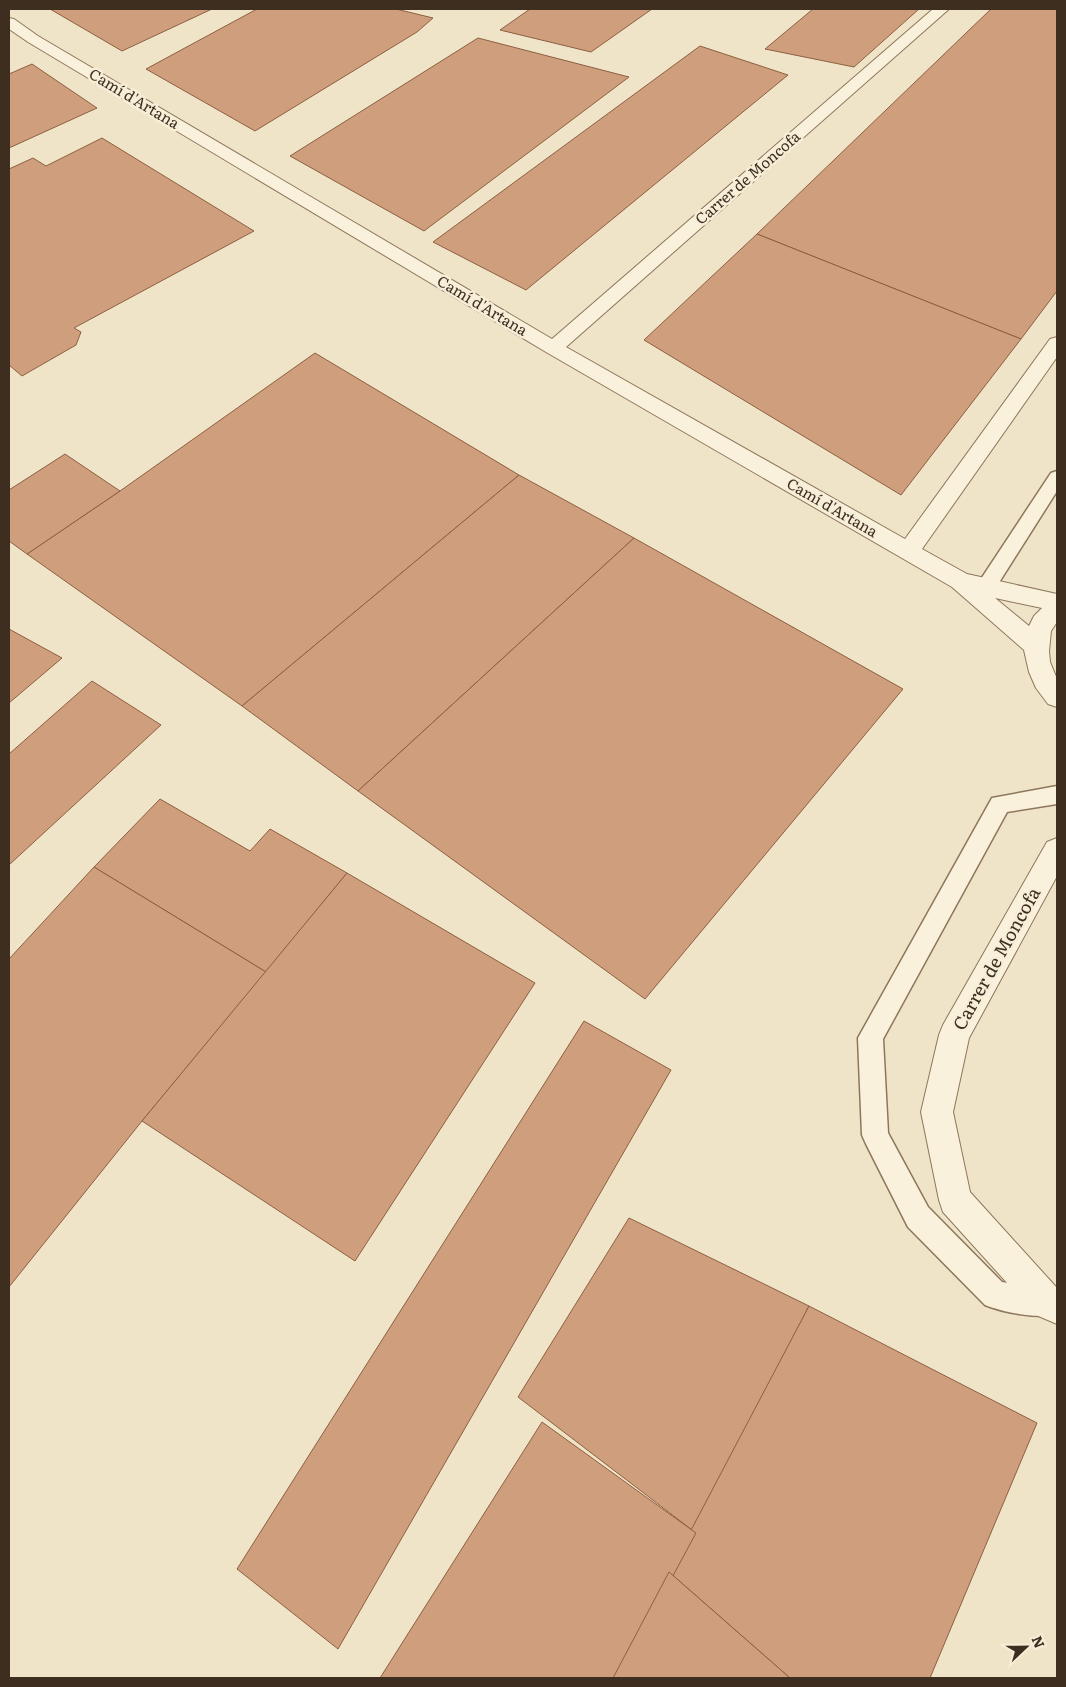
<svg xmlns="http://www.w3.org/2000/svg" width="1066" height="1687" font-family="Literata,serif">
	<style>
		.building { fill: #cf9f7d; stroke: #8d5f41 }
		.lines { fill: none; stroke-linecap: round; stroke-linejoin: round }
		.lane-casing { stroke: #8d765c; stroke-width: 3 }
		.street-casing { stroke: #8d765c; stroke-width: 2 }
		.lane { fill: #faf1dc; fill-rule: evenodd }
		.street { fill: #faf1dc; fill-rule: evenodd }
		.labels { text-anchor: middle; stroke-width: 5; stroke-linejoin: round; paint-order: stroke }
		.far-street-label { font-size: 15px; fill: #3d2e20; stroke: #f7eed8 }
		.street-label { font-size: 18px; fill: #3d2e20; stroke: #f7eed8 }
	</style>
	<rect width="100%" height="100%" fill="#f0e4c8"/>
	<!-- building -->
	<g class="building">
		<polygon points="50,9 212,9 122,51"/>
		<polygon points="257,9 396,9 433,18 417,32 255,131 146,69"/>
		<polygon points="530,9 652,9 591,52 500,30"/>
		<polygon points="813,9 919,9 854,67 765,49"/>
		<polygon points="991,9 1057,9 1057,291 1021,339 757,234"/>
		<polygon points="478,38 629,77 424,231 290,156"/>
		<polygon points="700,46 788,75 526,290 433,242"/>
		<polygon points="32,64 97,108 9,148 9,74"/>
		<polygon points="102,138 254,231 74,328 81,332 76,345 22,376 9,365 9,169 33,158 46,166"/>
		<polygon points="757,234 1021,339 901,495 644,340"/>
		<polygon points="315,353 519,475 242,706 27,554 120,491"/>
		<polygon points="65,454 120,491 27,554 9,541 9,490"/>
		<polygon points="519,475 634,538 358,791 242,706"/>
		<polygon points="634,538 903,689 645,999 358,791"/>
		<polygon points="9,629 62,658 9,703"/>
		<polygon points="92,681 161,725 9,865 9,754"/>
		<polygon points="160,799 250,851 270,829 347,873 266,972 94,867"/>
		<polygon points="94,867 266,972 142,1121 9,1287 9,959"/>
		<polygon points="347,873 535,983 355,1261 142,1121"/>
		<polygon points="584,1021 671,1070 338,1649 237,1569"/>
		<polygon points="629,1218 809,1306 696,1533 518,1397"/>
		<polygon points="809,1306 1037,1423 930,1678 790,1678 669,1572"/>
		<polygon points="542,1422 696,1533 618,1678 380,1678"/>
		<polygon points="669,1572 790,1678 613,1678"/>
	</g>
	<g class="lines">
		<defs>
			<g id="lane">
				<polygon points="1057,471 1057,491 993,592 986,594 979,592 976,587 979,582 1051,473"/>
				<path d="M 1057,786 L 1057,804 L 1007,812 L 883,1039 L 888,1133 L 928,1207 L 1002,1282 L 1048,1289 L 1057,1293 L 1057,1313 C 1041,1320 1002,1312 985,1305 L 908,1227 L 866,1144 L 862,1135 L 858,1038 L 992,798 Z"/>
			</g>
			<g id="street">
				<path d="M 933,9 L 949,9 L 566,347 L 905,539 L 1050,339 L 1057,337 L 1057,357 L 922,549 L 967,574 L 1057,594 L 1057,622 L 1051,631 L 1049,651 L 1050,662 L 1057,679 L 1057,707 L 1048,704 L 1036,688 L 1029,672 L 1024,650 L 952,587 L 546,352 L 28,42 L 9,29 L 9,18 L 14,19 L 38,36 L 552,339 ZM 995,598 L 1042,608 L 1034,616 L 1029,626 Z"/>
				<polygon points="1057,838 1057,876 969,1038 953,1112 970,1192 1057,1288 1057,1324 1036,1315 943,1212 939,1200 921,1112 939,1035 943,1025 1047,842"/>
			</g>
		</defs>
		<!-- lane casing -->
		<use href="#lane" class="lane-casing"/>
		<!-- street casing -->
		<use href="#street" class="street-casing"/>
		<!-- lane -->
		<use href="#lane" class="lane"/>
		<!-- street -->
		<use href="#street" class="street"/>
	</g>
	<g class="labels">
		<!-- far-street labels -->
		<g class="far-street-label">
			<text transform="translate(134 99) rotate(31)" y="5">Camí d'Artana</text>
			<text transform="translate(748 178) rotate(-41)" y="5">Carrer de Moncofa</text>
			<text transform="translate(482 306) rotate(31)" y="5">Camí d'Artana</text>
			<text transform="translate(832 508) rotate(30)" y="5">Camí d'Artana</text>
		</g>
		<!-- street labels -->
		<g class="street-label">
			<text transform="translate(997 959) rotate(-61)" y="6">Carrer de Moncofa</text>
		</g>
	</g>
	<!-- border -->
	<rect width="1066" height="1687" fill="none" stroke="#3d2e20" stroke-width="20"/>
	<!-- north arrow -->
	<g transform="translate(1026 1647) rotate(68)" stroke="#f7eed8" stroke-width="4" paint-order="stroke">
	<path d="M0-4L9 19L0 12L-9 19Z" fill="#3d2e20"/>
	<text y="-8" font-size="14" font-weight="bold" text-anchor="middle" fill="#3d2e20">N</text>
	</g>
</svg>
